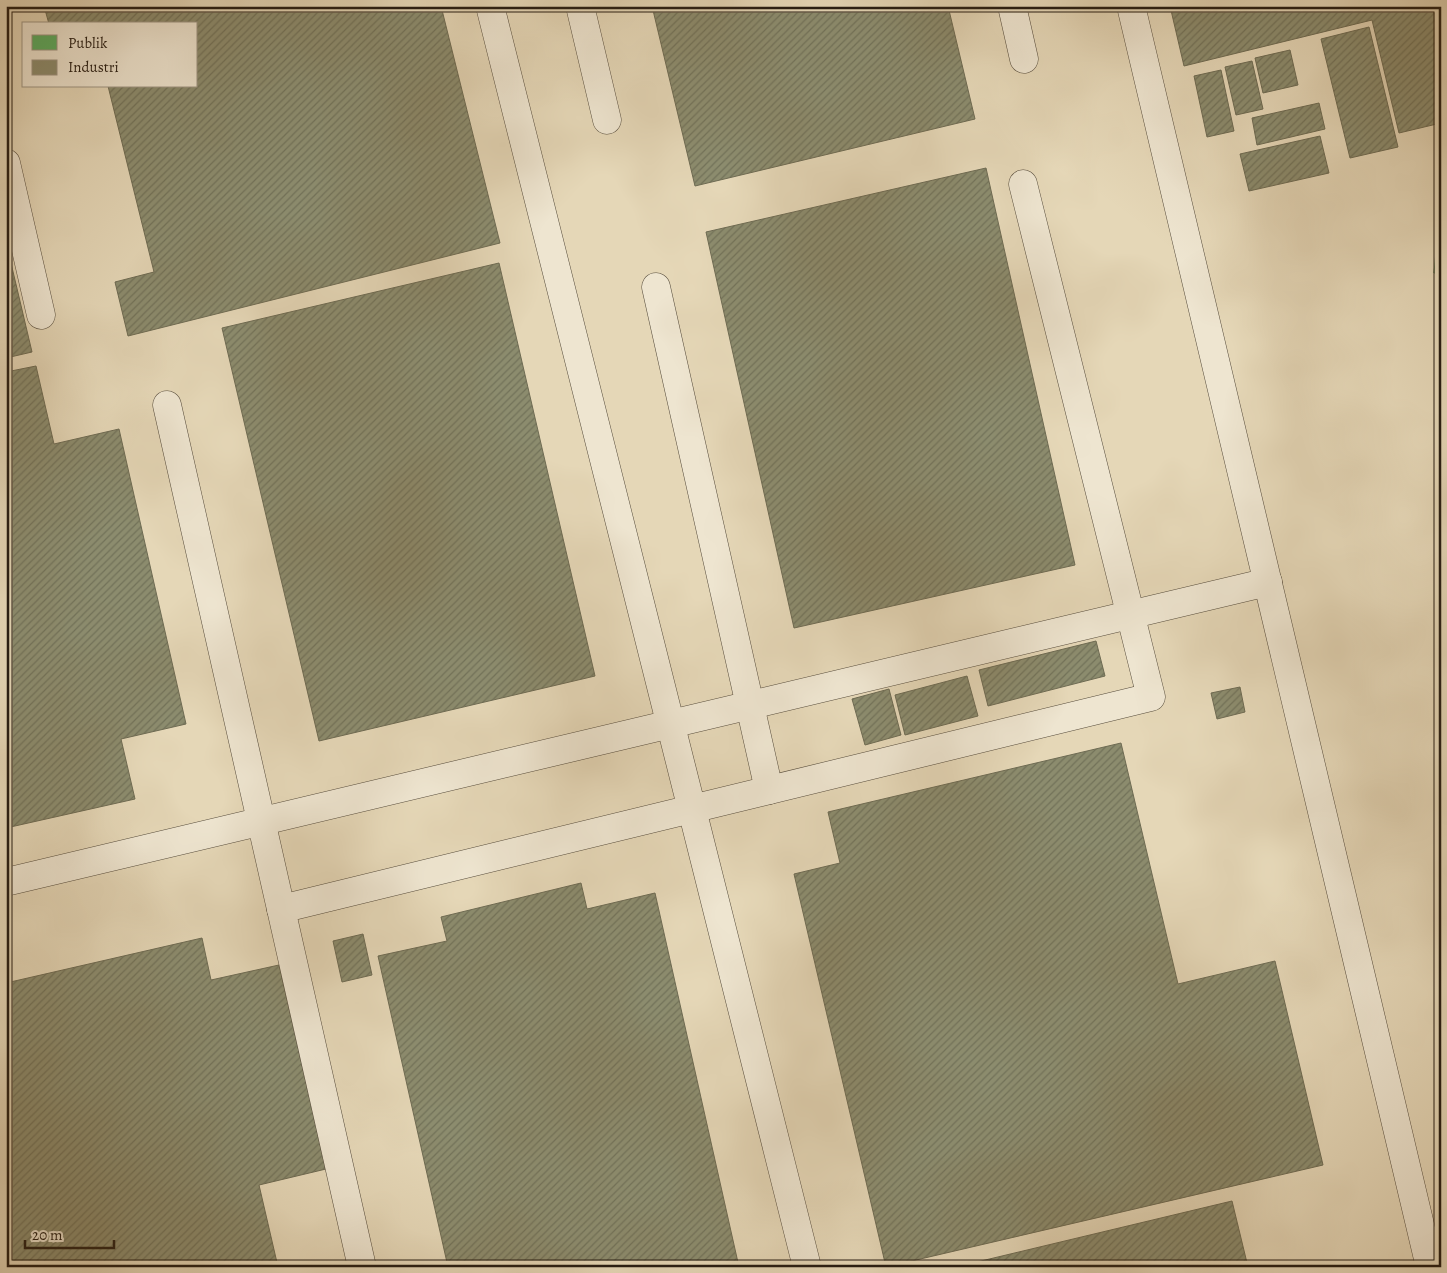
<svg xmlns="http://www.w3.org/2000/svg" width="1447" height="1273" font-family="Alegreya,serif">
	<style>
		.public { fill: url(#public-hatch); stroke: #4b824a }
		.industry { fill: url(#industry-hatch); stroke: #6e6b53 }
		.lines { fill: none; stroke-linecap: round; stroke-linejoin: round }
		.minor-casing { stroke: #564c3c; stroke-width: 29 }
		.minor { stroke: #eee5d0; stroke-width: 28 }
	</style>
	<defs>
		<pattern id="public-hatch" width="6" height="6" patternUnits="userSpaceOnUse" patternTransform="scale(1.25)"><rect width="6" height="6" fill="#5aae61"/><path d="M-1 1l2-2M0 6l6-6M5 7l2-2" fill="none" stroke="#4a8d4f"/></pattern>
		<pattern id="industry-hatch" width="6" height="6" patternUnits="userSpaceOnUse" patternTransform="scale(1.25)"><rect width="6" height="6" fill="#8c8c6e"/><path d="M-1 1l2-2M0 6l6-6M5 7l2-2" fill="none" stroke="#727259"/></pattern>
	</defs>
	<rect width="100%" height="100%" fill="#e5d7b7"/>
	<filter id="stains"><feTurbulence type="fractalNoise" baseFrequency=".004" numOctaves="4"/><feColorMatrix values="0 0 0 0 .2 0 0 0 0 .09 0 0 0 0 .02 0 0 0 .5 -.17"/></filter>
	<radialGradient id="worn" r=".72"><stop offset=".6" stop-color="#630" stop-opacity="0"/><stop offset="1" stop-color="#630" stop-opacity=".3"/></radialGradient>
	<!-- public -->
	<polygon class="public" points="1441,197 1441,273 1434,273"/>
	<!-- industry -->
	<g class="industry">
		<polygon points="44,6 441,6 500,243 128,336 115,282 154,272 108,86 196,86 196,24 49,24"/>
		<polygon points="652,6 948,6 975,119 695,186"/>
		<polygon points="1170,6 1441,6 1441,123 1399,133 1372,20 1184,66"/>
		<polygon points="1369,27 1398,147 1350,158 1321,39"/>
		<polygon points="1290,50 1298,85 1263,93 1255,58"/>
		<polygon points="1252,61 1263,109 1236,115 1225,67"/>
		<polygon points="1221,70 1234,131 1207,137 1194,76"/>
		<polygon points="1319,103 1325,129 1257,145 1252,118"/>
		<polygon points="1320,136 1329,173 1249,191 1240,154"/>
		<polygon points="986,168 1075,565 794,628 706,232"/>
		<polygon points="6,242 32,352 6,358"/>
		<polygon points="499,263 595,676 319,741 222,328"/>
		<polygon points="36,366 54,444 119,429 186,724 121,739 135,799 6,828 6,372"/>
		<polygon points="1096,641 1105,676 988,706 979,670"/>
		<polygon points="967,676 978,716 905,735 895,695"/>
		<polygon points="1240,687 1245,712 1217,719 1211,693"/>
		<polygon points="889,689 901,735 865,745 852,699"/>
		<polygon points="1121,743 1178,984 1275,961 1323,1165 886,1267 794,874 840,863 828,812"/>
		<polygon points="581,883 587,909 655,893 739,1267 448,1267 378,956 447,941 441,917"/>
		<polygon points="363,934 372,975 342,982 333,941"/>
		<polygon points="202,938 211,980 279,965 326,1169 259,1185 278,1267 6,1267 6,983"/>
		<polygon points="1232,1201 1248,1267 956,1267"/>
	</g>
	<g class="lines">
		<defs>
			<g id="minor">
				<polyline points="490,6 807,1267"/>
				<polyline points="580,6 607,120"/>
				<polyline points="1012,6 1024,59"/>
				<polyline points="1131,6 1430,1267"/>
				<polyline points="6,163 41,315"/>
				<polyline points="656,287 769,790"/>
				<polyline points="167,405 362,1267"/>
				<polyline points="6,882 1268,582"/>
				<polyline points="281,909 1151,697 1023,184"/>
			</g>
		</defs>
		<!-- minor casing -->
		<use href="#minor" class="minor-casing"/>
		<!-- minor -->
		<use href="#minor" class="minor"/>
	</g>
	<!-- margin -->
	<rect width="1447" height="1273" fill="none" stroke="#e5d7b7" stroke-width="25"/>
	<rect x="8" y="8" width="1432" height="1258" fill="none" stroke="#271d13" stroke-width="2.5"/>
	<rect x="12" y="12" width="1422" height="1248" fill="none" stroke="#271d13"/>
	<!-- legend -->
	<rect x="22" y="22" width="175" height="65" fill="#eee5d0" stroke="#9e9584"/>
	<rect x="32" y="35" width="25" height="15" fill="#5aae61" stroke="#9e9584"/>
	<text x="68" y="48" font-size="15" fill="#271d13">Publik</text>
	<rect x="32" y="60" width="25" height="15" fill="#8c8c6e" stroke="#9e9584"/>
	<text x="68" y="72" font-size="15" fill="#271d13">Industri</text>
	<!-- scale -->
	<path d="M25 1240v8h89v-8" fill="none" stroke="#271d13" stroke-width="2.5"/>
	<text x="32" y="1240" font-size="15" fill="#271d13" stroke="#eee5d0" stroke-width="4" paint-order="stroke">20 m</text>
	<rect width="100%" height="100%" filter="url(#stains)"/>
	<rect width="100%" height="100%" fill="url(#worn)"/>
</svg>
